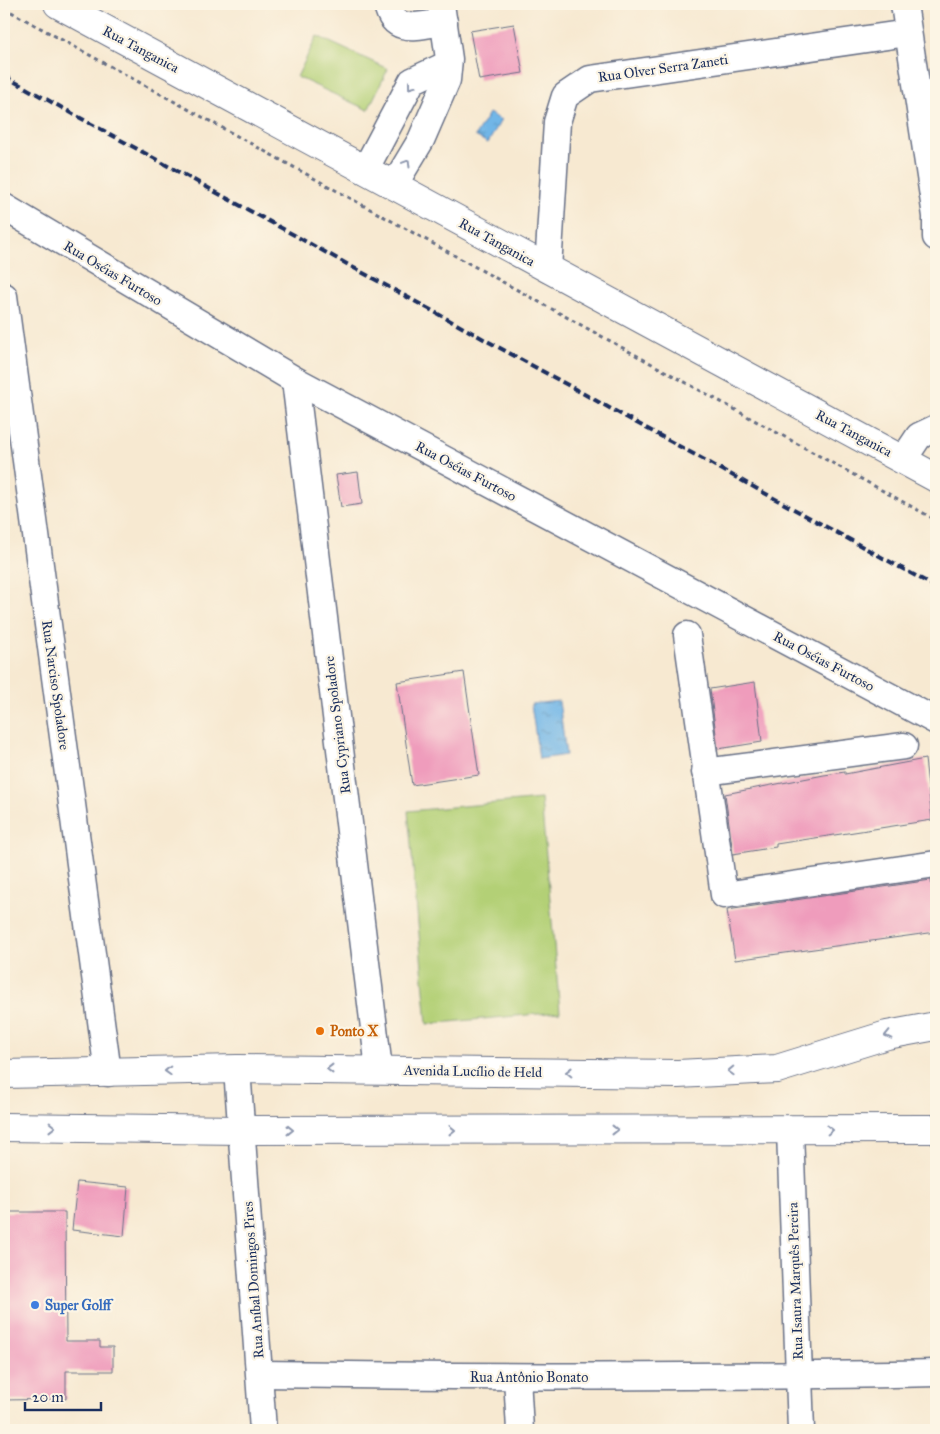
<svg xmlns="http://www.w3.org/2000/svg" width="940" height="1434" font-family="'IM FELL Great Primer',serif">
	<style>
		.garden { fill: #b3d076; stroke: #67806a }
		.water { fill: url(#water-ripples); stroke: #4672a2 }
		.building { fill: #ef9cbc }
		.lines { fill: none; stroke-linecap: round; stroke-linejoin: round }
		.minor-casing { stroke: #687086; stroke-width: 29 }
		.tertiary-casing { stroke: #687086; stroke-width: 30 }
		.secondary-casing { stroke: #687086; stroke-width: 30 }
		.path { stroke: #687086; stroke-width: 3; stroke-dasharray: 4 4; stroke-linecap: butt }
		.minor { stroke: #fff; stroke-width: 26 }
		.tertiary { stroke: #fff; stroke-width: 28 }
		.secondary { stroke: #fff; stroke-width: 28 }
		.rail { stroke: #1b2f5e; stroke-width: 4; stroke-dasharray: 8 4; stroke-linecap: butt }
		.oneway { stroke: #8d97ae }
		.food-dot { fill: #e8710a; stroke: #fcf5e5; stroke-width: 2 }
		.shop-dot { fill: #3f7fe0; stroke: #fcf5e5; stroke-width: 2 }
		.labels { text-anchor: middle; stroke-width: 4.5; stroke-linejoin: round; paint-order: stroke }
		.street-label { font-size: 14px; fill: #1b2f5e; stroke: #fcf5e5 }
		.food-label { font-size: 14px; font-weight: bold; fill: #c56008; stroke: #fcf5e5; text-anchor: start }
		.shop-label { font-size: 14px; font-weight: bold; fill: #366cbe; stroke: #fcf5e5; text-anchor: start }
	</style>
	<defs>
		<pattern id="water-ripples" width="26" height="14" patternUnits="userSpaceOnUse" patternTransform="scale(1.25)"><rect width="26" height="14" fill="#71b6e7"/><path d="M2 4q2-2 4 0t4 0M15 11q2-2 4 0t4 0" fill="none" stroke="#5c94be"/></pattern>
	</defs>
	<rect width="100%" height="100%" fill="#fcf5e5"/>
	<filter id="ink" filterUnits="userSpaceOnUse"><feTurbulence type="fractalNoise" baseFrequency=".02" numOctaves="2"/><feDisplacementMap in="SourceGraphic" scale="10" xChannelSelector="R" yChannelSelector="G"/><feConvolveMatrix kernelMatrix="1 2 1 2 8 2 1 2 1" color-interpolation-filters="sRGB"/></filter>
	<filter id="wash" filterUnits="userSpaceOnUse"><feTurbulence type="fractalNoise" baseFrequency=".0096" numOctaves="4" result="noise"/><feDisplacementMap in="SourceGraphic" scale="20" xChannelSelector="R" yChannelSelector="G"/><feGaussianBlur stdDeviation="1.12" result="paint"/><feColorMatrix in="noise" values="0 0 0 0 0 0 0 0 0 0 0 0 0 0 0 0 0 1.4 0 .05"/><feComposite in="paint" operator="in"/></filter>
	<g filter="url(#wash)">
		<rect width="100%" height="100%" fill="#f7e9d1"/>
		<!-- garden -->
		<g class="garden">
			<polygon points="317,36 388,69 368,110 297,77"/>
			<polygon points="541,799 560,1012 427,1024 408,811"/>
		</g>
		<!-- water -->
		<g class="water">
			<polygon points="489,113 501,120 488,143 475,136"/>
			<polygon points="559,701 566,755 539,759 531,704"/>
		</g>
		<g id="blocks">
			<!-- building -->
			<g class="building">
				<polygon points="514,24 523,73 479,80 470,31"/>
				<polygon points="358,472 362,504 341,507 336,475"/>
				<polygon points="464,672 479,775 412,785 397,682"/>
				<polygon points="755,682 762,742 718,749 710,689"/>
				<polygon points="925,759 932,820 776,844 776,847 733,854 725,794 824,775 845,772 845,774"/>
				<polygon points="931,880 936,932 735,960 727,910"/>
				<polygon points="77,1182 128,1187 124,1236 72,1230"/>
				<polygon points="4,1212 65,1212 66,1341 100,1341 100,1347 113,1347 113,1371 66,1371 66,1399 4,1400"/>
			</g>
		</g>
	</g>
	<g filter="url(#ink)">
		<use href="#blocks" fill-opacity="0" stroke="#687086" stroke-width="1"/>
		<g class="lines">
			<defs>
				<g id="minor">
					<path d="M 387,4 C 393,36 419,25 444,22"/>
					<polyline points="904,4 936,216 936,237"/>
					<polyline points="365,170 412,81 448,64"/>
					<polyline points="394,185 421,140 447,80 449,59 441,4"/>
					<polyline points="4,207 295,380 936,721"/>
					<polyline points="548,269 557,122 565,96 590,79 908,33"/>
					<polyline points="4,296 108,1073"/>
					<polyline points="295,380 379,1069"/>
					<polyline points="903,460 919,436 936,428"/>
					<polyline points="687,635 724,895 936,864"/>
					<polyline points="705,772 904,746"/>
					<polyline points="237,1069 263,1430"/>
					<polyline points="790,1131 801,1430"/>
					<path d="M 260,1374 C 485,1377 711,1378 936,1373"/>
					<polyline points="517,1377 520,1430"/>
				</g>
				<polyline id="tertiary" points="58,4 936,478"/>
				<g id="secondary">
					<polyline points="4,1074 237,1069 678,1074 777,1069 887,1035 936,1026"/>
					<polyline points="4,1127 241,1130 936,1129"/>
				</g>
			</defs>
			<!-- minor casing -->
			<use href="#minor" class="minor-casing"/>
			<!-- tertiary casing -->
			<use href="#tertiary" class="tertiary-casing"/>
			<!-- secondary casing -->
			<use href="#secondary" class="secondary-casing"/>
			<!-- path -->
			<polyline class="path" points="4,8 936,520"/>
			<!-- minor -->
			<use href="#minor" class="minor"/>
			<!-- tertiary -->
			<use href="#tertiary" class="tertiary"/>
			<!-- secondary -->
			<use href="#secondary" class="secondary"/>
			<!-- rail -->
			<polyline class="rail" points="4,76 936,587"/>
		</g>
		<!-- one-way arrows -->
		<defs><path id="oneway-chevron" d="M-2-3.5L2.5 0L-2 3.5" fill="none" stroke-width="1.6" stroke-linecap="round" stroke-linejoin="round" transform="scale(1.25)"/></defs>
		<g class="oneway">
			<use href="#oneway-chevron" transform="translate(411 86) rotate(127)"/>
			<use href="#oneway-chevron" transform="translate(407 163) rotate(-59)"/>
			<use href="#oneway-chevron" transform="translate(888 1035) rotate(167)"/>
			<use href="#oneway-chevron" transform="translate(330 1069) rotate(180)"/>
			<use href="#oneway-chevron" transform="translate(168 1071) rotate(178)"/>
			<use href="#oneway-chevron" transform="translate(731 1071) rotate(178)"/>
			<use href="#oneway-chevron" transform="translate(569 1072) rotate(-179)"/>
			<use href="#oneway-chevron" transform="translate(52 1127) rotate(1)"/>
			<use href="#oneway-chevron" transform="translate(290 1130)"/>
			<use href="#oneway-chevron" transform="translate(452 1130)"/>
			<use href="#oneway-chevron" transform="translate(615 1130)"/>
			<use href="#oneway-chevron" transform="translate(830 1130) rotate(-1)"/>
		</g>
	</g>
	<!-- markers -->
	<circle class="food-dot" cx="320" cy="1031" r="5"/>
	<circle class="shop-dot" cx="35" cy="1305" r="5"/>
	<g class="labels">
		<!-- street labels -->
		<g class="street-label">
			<text transform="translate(141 49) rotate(28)" y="5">Rua Tanganica</text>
			<text transform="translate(663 68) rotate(-8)" y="5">Rua Olver Serra Zaneti</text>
			<text transform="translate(497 242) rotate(29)" y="5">Rua Tanganica</text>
			<text transform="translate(113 273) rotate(31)" y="5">Rua Oséias Furtoso</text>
			<text transform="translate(854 433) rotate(28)" y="5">Rua Tanganica</text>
			<text transform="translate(466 471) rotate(28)" y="5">Rua Oséias Furtoso</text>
			<text transform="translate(824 661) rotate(28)" y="5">Rua Oséias Furtoso</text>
			<text transform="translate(56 685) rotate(82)" y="5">Rua Narciso Spoladore</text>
			<text transform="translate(337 725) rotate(-97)" y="5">Rua Cypriano Spoladore</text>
			<text transform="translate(473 1071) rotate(1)" y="5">Avenida Lucílio de Held</text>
			<text transform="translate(253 1280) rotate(-94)" y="5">Rua Aníbal Domingos Pires</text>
			<text transform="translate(795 1281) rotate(-92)" y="5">Rua Isaura Marquês Pereira</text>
			<text x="529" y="1382">Rua Antônio Bonato</text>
		</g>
		<!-- food labels -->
		<g class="food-label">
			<text x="330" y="1036">Ponto X</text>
		</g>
		<!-- shop labels -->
		<g class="shop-label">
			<text x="45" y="1310">Super Golff</text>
		</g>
	</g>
	<!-- margin -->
	<rect width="940" height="1434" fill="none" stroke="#fcf5e5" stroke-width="20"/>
	<!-- scale -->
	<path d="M25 1402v8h76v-8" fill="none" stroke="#1b2f5e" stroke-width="2.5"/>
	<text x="32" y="1402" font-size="15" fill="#1b2f5e" stroke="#fcf5e5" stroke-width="4" paint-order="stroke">20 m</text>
</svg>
